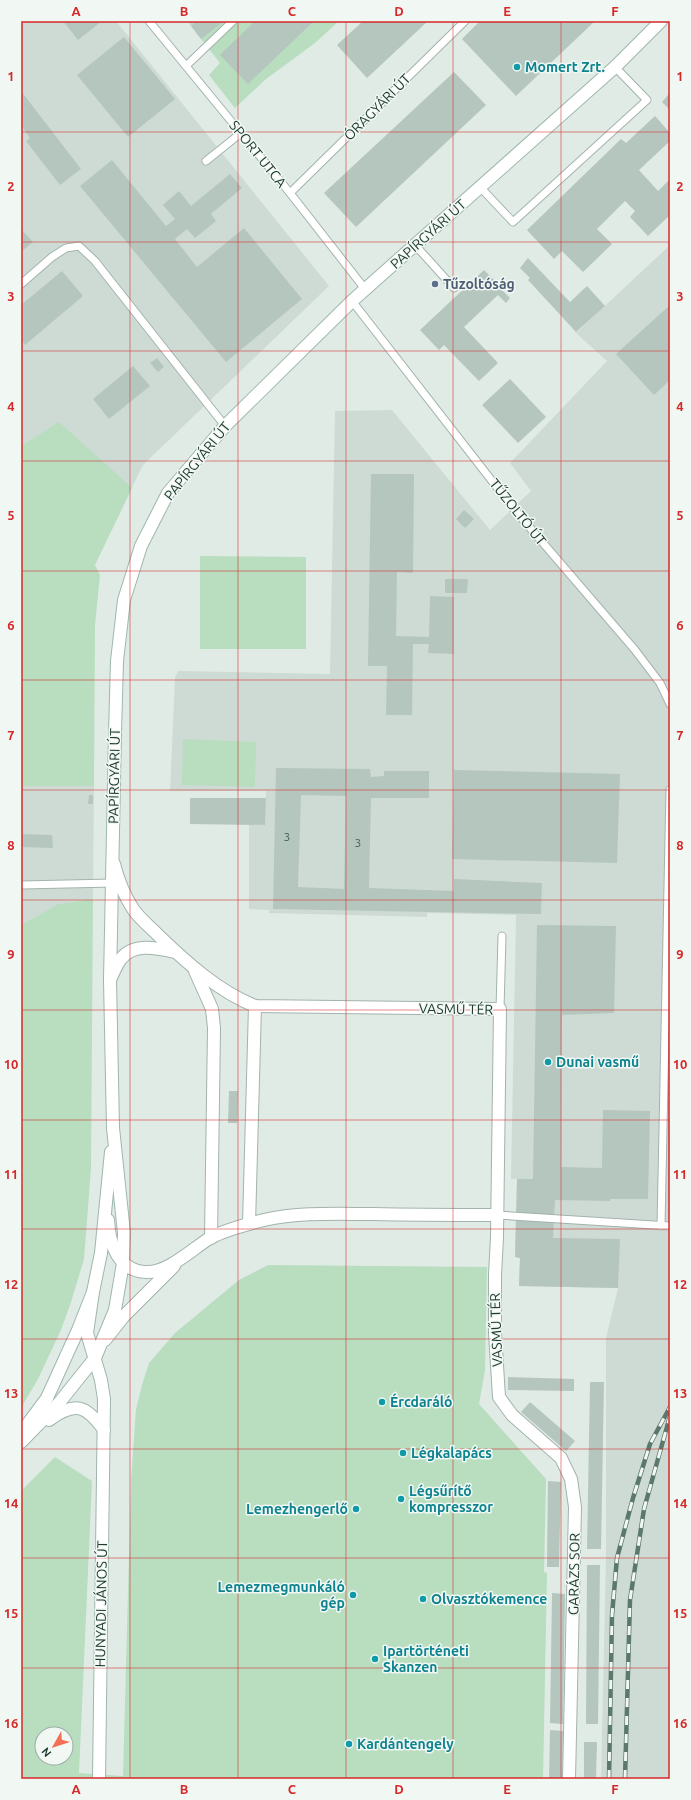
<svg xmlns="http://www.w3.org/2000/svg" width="691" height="1800" font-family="Ubuntu,sans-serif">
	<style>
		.built { fill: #cedbd4 }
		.green { fill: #b8ddbf; fill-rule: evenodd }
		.building { fill: #b5c6be; fill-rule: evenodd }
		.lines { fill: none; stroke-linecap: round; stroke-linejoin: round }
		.lane-casing { stroke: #a3b3ac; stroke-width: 9 }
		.street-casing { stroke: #a3b3ac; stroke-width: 14 }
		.secondary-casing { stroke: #9eb7ac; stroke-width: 14 }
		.lane { stroke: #fff; stroke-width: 7 }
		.street { stroke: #fff; stroke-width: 12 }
		.secondary { stroke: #fff; stroke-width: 12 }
		.rail-casing { stroke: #5b786d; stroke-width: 4.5 }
		.rail { stroke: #f1f8f4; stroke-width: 3; stroke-dasharray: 9; stroke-linecap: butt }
		.grid { fill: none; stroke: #d62828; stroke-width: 1; stroke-opacity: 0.55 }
		.culture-dot { fill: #0f9aa8; stroke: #f1f8f4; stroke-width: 1.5 }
		.service-dot { fill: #5c6f8a; stroke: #f1f8f4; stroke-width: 1.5 }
		.labels { text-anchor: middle; stroke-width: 3; stroke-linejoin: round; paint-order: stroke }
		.number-label { font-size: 12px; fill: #455e55 }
		.culture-label { font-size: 14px; font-weight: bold; fill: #0d838f; stroke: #f1f8f4; text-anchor: start }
		.street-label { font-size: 14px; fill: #203c32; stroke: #f1f8f4 }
		.service-label { font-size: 14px; font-weight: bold; fill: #4e5e75; stroke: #f1f8f4; text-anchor: start }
		.neatline { fill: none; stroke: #d62828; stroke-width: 1.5 }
		.grid-label { font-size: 13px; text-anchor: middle; font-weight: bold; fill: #d62828 }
	</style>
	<rect width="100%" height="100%" fill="#e0ebe5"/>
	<!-- built -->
	<g class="built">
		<polygon points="21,21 116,21 329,286 143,465 113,526 39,435 21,446"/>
		<polygon points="670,245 670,1779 601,1779 606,1557 606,1338 618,1288 519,1286 520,1258 515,1257 517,1179 511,1179 516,915 427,913 427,917 269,913 269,910 249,909 249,825 265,825 266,791 170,791 175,678 178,671 330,674 335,411 392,410 490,530 531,491 510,463 607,361 576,333"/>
		<polygon points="21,786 94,786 93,899 58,904 21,925"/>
	</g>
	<!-- green -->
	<g class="green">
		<polygon points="187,21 339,21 315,43 266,79 235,108 209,75 220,63"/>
		<polygon points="59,422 132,488 95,565 100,575 95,625 94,786 21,786 21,446"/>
		<polygon points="200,556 306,557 306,649 200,649"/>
		<polygon points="183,739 256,742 255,787 182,785"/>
		<polygon points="93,899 91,1168 84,1259 71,1302 61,1330 38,1379 21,1408 21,925 58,904"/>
		<path d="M 268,1265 L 487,1267 L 485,1370 L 479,1404 L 546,1479 L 544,1572 L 547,1573 L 543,1779 L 21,1779 L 21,1491 L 55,1457 L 92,1481 L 79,1773 L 123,1776 L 131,1482 L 136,1409 L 142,1385 L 149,1363 L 175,1333 L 239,1280 ZM 42,1734 L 66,1734 L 66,1758 L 42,1758 Z"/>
	</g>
	<!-- building -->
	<g class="building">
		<polygon points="63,21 102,21 78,40"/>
		<polygon points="197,21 224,21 201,39 191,26"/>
		<polygon points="255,21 314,21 248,84 220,55"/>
		<polygon points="363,21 428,21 367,78 337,45"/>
		<polygon points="480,21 595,21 516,96 462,39"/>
		<polygon points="124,37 175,99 128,137 77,75"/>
		<polygon points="454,72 486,105 356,227 324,193"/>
		<polygon points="21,91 81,169 60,185 26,141 30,138 21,125"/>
		<polygon points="670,93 670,110 662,102"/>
		<polygon points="655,116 670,133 670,141 639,170 658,191 670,179 670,215 648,236 630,217 635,211 625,201 597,229 612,244 583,272 562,251 554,259 527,230 621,139 626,143"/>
		<polygon points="112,160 166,226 175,219 163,205 179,191 191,206 230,174 242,188 211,214 216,221 195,238 187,229 175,239 197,267 244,228 302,299 226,362 80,186"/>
		<polygon points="21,229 33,242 21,252"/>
		<polygon points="528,258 570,302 587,286 605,306 576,332 528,280 530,278 520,268"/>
		<polygon points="484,270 503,289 502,290 510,298 506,303 498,295 464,327 498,363 479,381 444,345 439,350 420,330"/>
		<polygon points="62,271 83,296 25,345 21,339 21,305"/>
		<polygon points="670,305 670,380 654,395 616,354"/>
		<polygon points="157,358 164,367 158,372 150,363"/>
		<polygon points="133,366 150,386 109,419 93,399"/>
		<polygon points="510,379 546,417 518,443 482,405"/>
		<polygon points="371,474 414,474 413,573 397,572 396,636 429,637 430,596 454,597 454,654 428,653 429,644 413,644 412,715 386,715 387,666 368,666"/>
		<polygon points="464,510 474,519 465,528 456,519"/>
		<polygon points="445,579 468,579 467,593 445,593"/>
		<path d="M 276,768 L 370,769 L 371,777 L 384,776 L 384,771 L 429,771 L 429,798 L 371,798 L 369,888 L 454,891 L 454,879 L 542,883 L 541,914 L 273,909 ZM 301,795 L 346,796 L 344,889 L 298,887 Z"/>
		<polygon points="454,770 620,774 617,863 452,859"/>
		<polygon points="89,795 93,795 93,804 88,804"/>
		<polygon points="190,798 266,798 265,825 190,824"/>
		<polygon points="21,834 52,835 53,848 21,847"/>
		<polygon points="537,925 616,926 614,1013 562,1015 561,1167 602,1168 603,1110 650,1111 648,1199 610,1199 610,1201 555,1200 553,1238 620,1239 618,1288 519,1286 520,1258 515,1257 517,1179 533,1179"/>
		<polygon points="229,1091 238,1091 237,1123 228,1123"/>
		<polygon points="508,1377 574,1379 574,1391 508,1390"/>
		<polygon points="590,1382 604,1382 601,1549 587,1549"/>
		<polygon points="530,1402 575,1441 566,1451 521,1412"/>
		<polygon points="548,1481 561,1482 559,1567 547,1567"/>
		<polygon points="587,1565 600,1565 598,1724 586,1724"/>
		<polygon points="552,1593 565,1594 563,1724 550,1723"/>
		<polygon points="550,1730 563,1731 562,1779 549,1779"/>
		<polygon points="584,1742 597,1742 596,1779 584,1779"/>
	</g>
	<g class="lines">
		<defs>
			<g id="lane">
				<polyline points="149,21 290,193 365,289"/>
				<polyline points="186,66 233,21"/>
				<polyline points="206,161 241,133"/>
				<polyline points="480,187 513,222 647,100 615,67"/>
				<polyline points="290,193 465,21"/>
				<polyline points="415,245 454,288"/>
				<polyline points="21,284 52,257 66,248 79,246 95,261 225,426"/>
				<polyline points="352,301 513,508 635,650 660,683 670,704"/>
				<polyline points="21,885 113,883"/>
				<polyline points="500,1009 502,936"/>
				<polyline points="498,1215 670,1226"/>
				<polyline points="661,1226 670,790"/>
			</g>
			<g id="street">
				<path d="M 114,864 C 118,880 124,895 133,909 C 140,919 150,927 159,936 C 187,963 218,991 255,1006 L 500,1009 L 497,1237 L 495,1275 L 495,1333 L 499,1397 L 512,1415 L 561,1458 L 571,1479 L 575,1507 L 569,1779"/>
				<polyline points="195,971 212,1009 214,1028 211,1238"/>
				<path d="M 110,980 C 113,973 116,966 120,960 C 133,942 157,948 175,952"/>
				<path d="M 108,1220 C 109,1243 118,1271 146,1272 C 168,1273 192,1249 210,1238 C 225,1230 248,1224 264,1220 C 300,1212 337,1214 373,1214 C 415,1215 456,1215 498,1215"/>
				<polyline points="249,1224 255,1006"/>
				<polyline points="105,1340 124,1316 174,1266"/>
			</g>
			<g id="secondary">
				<polyline points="93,1292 87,1333 101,1380 104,1399 99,1779"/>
				<path d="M 49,1420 C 75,1401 86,1405 104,1430"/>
				<polyline points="21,1433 47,1398 78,1330 93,1292 101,1253 111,1152"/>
				<polyline points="21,1442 59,1403 95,1358 115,1310 123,1263 124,1233 113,1128 110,980 115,733 117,661 124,600 141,546 168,493 225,426 352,301 615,67 661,21"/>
			</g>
		</defs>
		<!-- lane casing -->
		<use href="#lane" class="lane-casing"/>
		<!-- street casing -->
		<use href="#street" class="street-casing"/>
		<!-- secondary casing -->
		<use href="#secondary" class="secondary-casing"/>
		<!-- lane -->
		<use href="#lane" class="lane"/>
		<!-- street -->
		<use href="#street" class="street"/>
		<!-- secondary -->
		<use href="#secondary" class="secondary"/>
		<defs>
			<g id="rail">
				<polyline points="609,1779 612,1615 617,1558 633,1498 650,1444 670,1407"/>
				<polyline points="625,1779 630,1600 644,1509 670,1416"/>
			</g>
		</defs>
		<!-- rail casing -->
		<use href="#rail" class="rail-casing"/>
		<!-- rail -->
		<use href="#rail" class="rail"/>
	</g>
	<!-- grid -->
	<path class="grid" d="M 130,21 L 130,1779M 238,21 L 238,1779M 346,21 L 346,1779M 453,21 L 453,1779M 561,21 L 561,1779M 21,132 L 670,132M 21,242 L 670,242M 21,351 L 670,351M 21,461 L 670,461M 21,571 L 670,571M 21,680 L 670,680M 21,790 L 670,790M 21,900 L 670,900M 21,1010 L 670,1010M 21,1120 L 670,1120M 21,1229 L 670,1229M 21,1339 L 670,1339M 21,1449 L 670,1449M 21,1558 L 670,1558M 21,1668 L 670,1668"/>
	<!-- markers -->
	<g class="culture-dot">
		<circle cx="517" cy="67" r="4"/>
		<circle cx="548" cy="1062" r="4"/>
		<circle cx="382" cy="1402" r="4"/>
		<circle cx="403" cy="1453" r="4"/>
		<circle cx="401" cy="1499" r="4"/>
		<circle cx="356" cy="1509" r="4"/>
		<circle cx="353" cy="1595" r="4"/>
		<circle cx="423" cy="1599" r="4"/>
		<circle cx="375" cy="1659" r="4"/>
		<circle cx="349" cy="1744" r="4"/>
	</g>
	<circle class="service-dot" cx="435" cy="284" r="4"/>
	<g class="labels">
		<!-- number labels -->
		<g class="number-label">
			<text x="287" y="841">3</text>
			<text x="358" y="847">3</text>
		</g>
		<!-- culture labels -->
		<g class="culture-label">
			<text x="525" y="72">Momert Zrt.</text>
			<text x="556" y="1067">Dunai vasmű</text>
			<text x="390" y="1407">Ércdaráló</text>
			<text x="411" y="1458">Légkalapács</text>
			<text x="409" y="1496">Légsűrítő<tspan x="409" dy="16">kompresszor</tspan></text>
			<text x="348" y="1514" text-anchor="end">Lemezhengerlő</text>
			<text x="345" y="1592" text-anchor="end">Lemezmegmunkáló<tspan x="345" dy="16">gép</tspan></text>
			<text x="431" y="1604">Olvasztókemence</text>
			<text x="383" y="1656">Ipartörténeti<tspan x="383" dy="16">Skanzen</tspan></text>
			<text x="357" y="1749">Kardántengely</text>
		</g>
		<!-- street labels -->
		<g class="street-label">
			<text transform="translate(377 107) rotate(-45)" y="5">ÓRAGYÁRI ÚT</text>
			<text transform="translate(258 154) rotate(51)" y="5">SPORT UTCA</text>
			<text transform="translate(428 234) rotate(-42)" y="5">PAPÍRGYÁRI ÚT</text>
			<text transform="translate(197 461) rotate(-51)" y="5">PAPÍRGYÁRI ÚT</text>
			<text transform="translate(518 512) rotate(51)" y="5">TŰZOLTÓ ÚT</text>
			<text transform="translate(114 776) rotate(-89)" y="5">PAPÍRGYÁRI ÚT</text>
			<text transform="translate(456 1009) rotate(1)" y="5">VASMŰ TÉR</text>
			<text transform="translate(496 1330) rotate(-92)" y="5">VASMŰ TÉR</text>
			<text transform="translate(574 1574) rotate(-89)" y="5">GARÁZS SOR</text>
			<text transform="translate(101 1604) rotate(-89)" y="5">HUNYADI JÁNOS ÚT</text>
		</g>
		<!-- service labels -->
		<g class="service-label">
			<text x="443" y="289">Tűzoltóság</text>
		</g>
	</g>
	<!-- border -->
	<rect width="691" height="1800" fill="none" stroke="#f1f8f4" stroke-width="44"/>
	<!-- north arrow -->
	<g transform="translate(54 1746) rotate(231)"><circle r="19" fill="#f1f8f4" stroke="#9dada6"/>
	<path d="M0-3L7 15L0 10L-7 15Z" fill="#f46f55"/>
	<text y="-6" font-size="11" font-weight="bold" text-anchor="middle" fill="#203c32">N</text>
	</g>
	<rect x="22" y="22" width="647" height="1756" class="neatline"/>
	<g class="grid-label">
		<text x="76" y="16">A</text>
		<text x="184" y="16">B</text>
		<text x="292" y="16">C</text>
		<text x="399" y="16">D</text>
		<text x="507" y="16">E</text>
		<text x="615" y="16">F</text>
		<text x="11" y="81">1</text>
		<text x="680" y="81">1</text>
		<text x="11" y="191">2</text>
		<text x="680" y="191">2</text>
		<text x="11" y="301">3</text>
		<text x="680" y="301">3</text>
		<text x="11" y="411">4</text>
		<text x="680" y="411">4</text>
		<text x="11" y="520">5</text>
		<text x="680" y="520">5</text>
		<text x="11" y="630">6</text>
		<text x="680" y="630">6</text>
		<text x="11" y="740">7</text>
		<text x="680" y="740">7</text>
		<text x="11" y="850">8</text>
		<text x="680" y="850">8</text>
		<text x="11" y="959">9</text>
		<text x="680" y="959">9</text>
		<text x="11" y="1069">10</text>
		<text x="680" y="1069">10</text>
		<text x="11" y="1179">11</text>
		<text x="680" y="1179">11</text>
		<text x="11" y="1289">12</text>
		<text x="680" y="1289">12</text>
		<text x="11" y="1398">13</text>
		<text x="680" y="1398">13</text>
		<text x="11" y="1508">14</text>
		<text x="680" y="1508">14</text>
		<text x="11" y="1618">15</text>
		<text x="680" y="1618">15</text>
		<text x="11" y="1728">16</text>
		<text x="680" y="1728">16</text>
		<text x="76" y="1794">A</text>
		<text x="184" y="1794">B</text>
		<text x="292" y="1794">C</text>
		<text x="399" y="1794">D</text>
		<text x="507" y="1794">E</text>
		<text x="615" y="1794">F</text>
	</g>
</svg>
